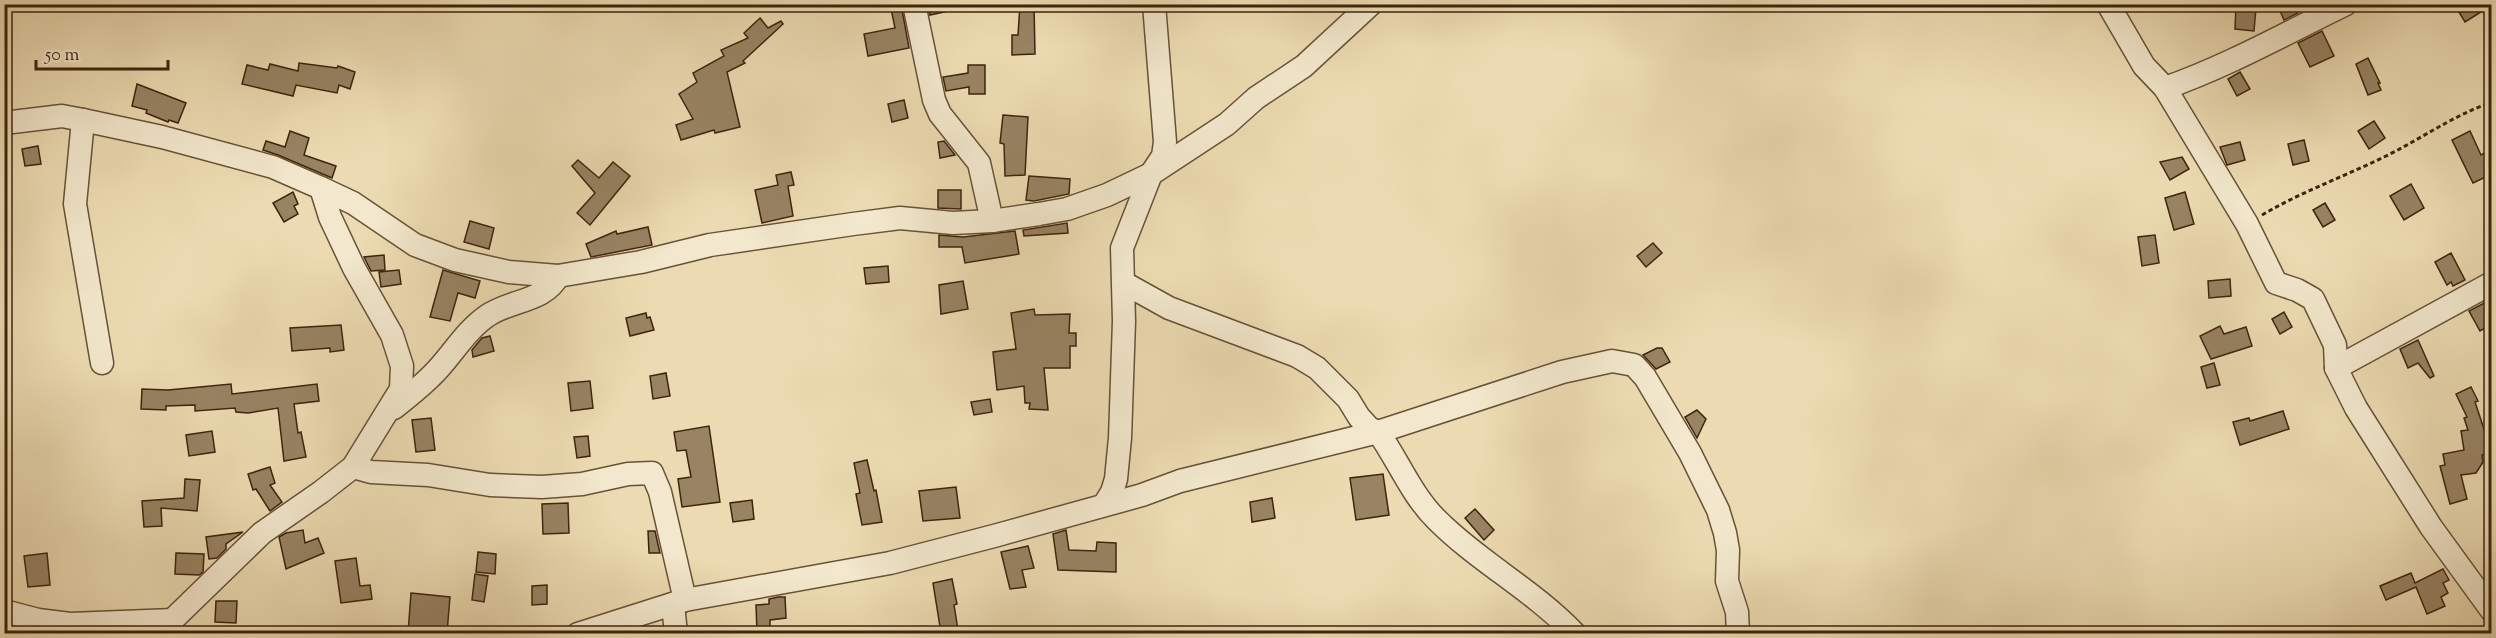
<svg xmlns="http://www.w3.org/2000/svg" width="2496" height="638" font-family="'Sorts Mill Goudy',serif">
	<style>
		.building { fill: #988363; stroke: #3c240d; stroke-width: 1.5 }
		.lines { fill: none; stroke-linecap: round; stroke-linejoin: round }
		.minor-casing { stroke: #685236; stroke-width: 25 }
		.path { stroke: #3c240d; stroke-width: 3; stroke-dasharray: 4.5 3; stroke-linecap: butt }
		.minor { stroke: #f3e8cd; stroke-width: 22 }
	</style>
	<rect width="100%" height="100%" fill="#ecdbb2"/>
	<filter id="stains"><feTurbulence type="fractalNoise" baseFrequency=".00333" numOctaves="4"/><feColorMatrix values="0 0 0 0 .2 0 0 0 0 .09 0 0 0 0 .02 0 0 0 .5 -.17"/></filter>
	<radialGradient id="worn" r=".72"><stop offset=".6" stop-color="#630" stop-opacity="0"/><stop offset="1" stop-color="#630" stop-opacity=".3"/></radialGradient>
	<!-- building -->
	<g class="building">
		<polygon points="890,4 901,4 909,48 868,56 864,34 895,28"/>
		<polygon points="928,4 948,4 949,11 930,15"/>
		<polygon points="1020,4 1034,4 1035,54 1012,55 1012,35 1018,35"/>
		<polygon points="2277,4 2294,4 2298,13 2284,20"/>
		<polygon points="2454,4 2492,4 2492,5 2465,22"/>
		<polygon points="2236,6 2256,8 2254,31 2235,29"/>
		<polygon points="760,18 768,28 781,21 783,24 743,61 745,63 727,72 740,127 715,133 714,130 681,140 676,125 693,119 679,94 697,82 693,73 724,56 721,50 748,38 744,33"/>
		<polygon points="2322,31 2334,56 2310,67 2298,43"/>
		<polygon points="2368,58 2380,83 2378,83 2381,90 2368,95 2356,64"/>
		<polygon points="299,63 337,68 338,66 355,72 350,89 339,85 337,93 296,85 293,96 242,84 247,65 268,70 270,64 298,71"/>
		<polygon points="968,65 985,65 985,94 969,94 969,87 946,91 943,77 968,73"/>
		<polygon points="2240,72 2250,89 2237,96 2228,79"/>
		<polygon points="137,84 186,103 178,123 169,120 168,122 146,113 147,110 132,106"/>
		<polygon points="904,100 908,118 892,122 888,104"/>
		<polygon points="1003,115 1028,117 1025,175 1005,176 1004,144 1000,143"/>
		<polygon points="2374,121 2385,138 2369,149 2358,131"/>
		<polygon points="290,131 309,138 304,155 336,166 332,178 278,155 263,150 266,141 285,147"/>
		<polygon points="2470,131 2481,155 2484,153 2492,168 2492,174 2473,183 2452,140"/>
		<polygon points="2304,140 2309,161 2293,165 2288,144"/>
		<polygon points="944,141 955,155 940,158 938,142"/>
		<polygon points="2240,142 2245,160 2227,165 2220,147"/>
		<polygon points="38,146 41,164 25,166 22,149"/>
		<polygon points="2182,157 2189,169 2170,180 2160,162"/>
		<polygon points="578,160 599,178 613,162 630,176 590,225 577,213 595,193 572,166"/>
		<polygon points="791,172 794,185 788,186 793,216 762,223 755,190 778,185 776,175"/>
		<polygon points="1029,176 1070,179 1069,194 1034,201 1026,200"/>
		<polygon points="2411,184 2424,208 2404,220 2390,196"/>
		<polygon points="938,190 961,190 961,209 938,208"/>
		<polygon points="293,192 298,204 294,206 298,214 284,222 273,203"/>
		<polygon points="2185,192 2194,224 2174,230 2165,198"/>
		<polygon points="2325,203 2335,220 2323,227 2313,210"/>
		<polygon points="470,221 494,228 489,249 464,242"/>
		<polygon points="1067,223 1068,233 1024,236 1023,230"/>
		<polygon points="648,227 652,245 591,257 586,244 616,231 617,234"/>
		<polygon points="1015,231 1019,254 965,263 962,247 939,247 939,235 963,237"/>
		<polygon points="2155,235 2159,263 2142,266 2138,237"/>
		<polygon points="1653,243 1662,253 1646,267 1637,256"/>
		<polygon points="2451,253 2465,280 2453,286 2451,282 2447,285 2435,262"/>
		<polygon points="384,255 385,270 371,271 364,257"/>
		<polygon points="888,266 889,282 866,284 864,268"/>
		<polygon points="399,270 401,284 381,287 379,272"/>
		<polygon points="443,270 480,281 475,298 458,293 450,321 430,317"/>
		<polygon points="2230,279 2231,296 2209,298 2208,281"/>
		<polygon points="963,281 968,309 941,314 939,285"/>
		<polygon points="2492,299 2492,324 2480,331 2469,311"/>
		<polygon points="1034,309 1035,315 1070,314 1069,333 1076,333 1076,346 1070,346 1070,368 1044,368 1048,410 1029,409 1030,403 1025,403 1024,386 997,390 993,352 1016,349 1011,313"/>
		<polygon points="2284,312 2292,327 2280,334 2272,319"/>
		<polygon points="646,313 647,318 650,317 654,330 630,336 626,318"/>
		<polygon points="341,325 344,350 330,352 330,348 292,351 290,328"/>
		<polygon points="2220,326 2224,334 2246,327 2252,346 2211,359 2200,336"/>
		<polygon points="490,336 494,351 473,357 472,350 482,338"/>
		<polygon points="2418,340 2434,376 2430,378 2418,363 2408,368 2400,349"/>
		<polygon points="1657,348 1662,348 1670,362 1656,369 1643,355"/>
		<polygon points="2214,363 2220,385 2207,388 2201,367"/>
		<polygon points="666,373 670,396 653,399 650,376"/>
		<polygon points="590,381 593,408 571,411 568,383"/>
		<polygon points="231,384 232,394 317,384 319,401 294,404 298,433 301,432 306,457 284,461 278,408 248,413 236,412 235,408 195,411 195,405 166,406 166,410 141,409 142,389 168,390"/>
		<polygon points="2471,387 2478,401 2475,402 2485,432 2492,430 2492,453 2482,455 2483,462 2476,473 2461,475 2467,499 2450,504 2440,466 2445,465 2443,454 2464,450 2461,431 2468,430 2464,418 2467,417 2456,394"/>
		<polygon points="990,399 992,412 974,415 971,402"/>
		<polygon points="1697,410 1706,419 1697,438 1685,417"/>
		<polygon points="2283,411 2289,429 2240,445 2233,422 2249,418 2250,421"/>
		<polygon points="431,418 435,450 416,452 412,420"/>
		<polygon points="709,426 720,502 682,507 678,479 691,477 686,450 677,451 674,432"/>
		<polygon points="212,431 215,452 189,456 186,435"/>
		<polygon points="588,436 590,456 577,458 574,437"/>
		<polygon points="867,460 874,491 876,490 882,522 862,525 856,494 860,493 854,463"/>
		<polygon points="270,467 275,483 270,485 282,502 270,511 256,489 253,490 248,474"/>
		<polygon points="1383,474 1389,515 1356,520 1350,478"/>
		<polygon points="185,479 200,480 197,511 161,508 162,526 144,527 142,501 184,498"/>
		<polygon points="956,487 960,518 923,521 919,491"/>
		<polygon points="1272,498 1275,518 1252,522 1250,502"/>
		<polygon points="752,500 754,519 733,522 730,503"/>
		<polygon points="568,503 569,533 543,534 542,504"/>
		<polygon points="1475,509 1494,530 1484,540 1465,518"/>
		<polygon points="303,530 305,543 318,538 324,553 286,569 279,537 286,533"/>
		<polygon points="1066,530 1069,550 1096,551 1097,542 1116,543 1116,572 1058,570 1053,534"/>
		<polygon points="648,531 655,531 660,553 649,553"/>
		<polygon points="243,532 226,544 226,549 217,558 209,559 206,537"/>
		<polygon points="1028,546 1034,568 1022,570 1026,587 1010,589 1001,552"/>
		<polygon points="478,552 496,554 495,574 476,572"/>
		<polygon points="47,553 50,585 28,587 24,556"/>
		<polygon points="176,553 204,554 203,572 199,575 175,574"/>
		<polygon points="356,558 360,586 370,585 372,599 341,603 335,561"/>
		<polygon points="2443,569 2449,580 2443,583 2448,593 2441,597 2445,606 2427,614 2416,587 2386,600 2380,586 2411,573 2415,583"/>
		<polygon points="475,574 488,576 484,602 472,600"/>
		<polygon points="952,579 957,604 954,605 958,630 941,633 933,583"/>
		<polygon points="547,585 547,604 532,605 532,586"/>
		<polygon points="411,593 450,597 447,633 408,633"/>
		<polygon points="778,597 785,597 786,618 770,620 770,631 757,632 756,605 769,604 769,599"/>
		<polygon points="216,601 237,601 236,623 215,622"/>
	</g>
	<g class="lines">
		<defs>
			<g id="minor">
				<polyline points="914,4 934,100 940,114 979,163 992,221"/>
				<polyline points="2108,4 2144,66 2165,88 2247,224 2276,283 2297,290 2313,299 2335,345 2336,368 2356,408 2431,527 2492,611"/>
				<path d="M 2165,88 C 2228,66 2286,33 2346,4"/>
				<polyline points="83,120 75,204 102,363"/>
				<polyline points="4,123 62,116 83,120 162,137 273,167 321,188 330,217 354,268 392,335 402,366 401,389 353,467 321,492 262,533 158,634"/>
				<polyline points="321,188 353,203 415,245 455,260 509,272 558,276 641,262 710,245 853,224 900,218 953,223 992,221 1039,214 1067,209 1107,195 1151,174 1227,124 1256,98 1304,66 1371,4"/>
				<path d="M 1124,283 L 1169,308 L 1297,356 L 1317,368 L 1348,399 L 1359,417 L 1369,428 L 1378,432 C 1398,460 1412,496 1437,520 C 1479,562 1533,590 1575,634"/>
				<polyline points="2336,368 2492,283"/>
				<path d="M 394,408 C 410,395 426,383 439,368 C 455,350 468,329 487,316 C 509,300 545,302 558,276"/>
				<polyline points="353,467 371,472 428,475 490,485 542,487 582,484 628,474 652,473 660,492 685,600"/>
				<polyline points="1104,505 1112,492 1116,479 1120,438 1124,321 1122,248 1151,174 1163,156 1165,142 1154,4"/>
				<polyline points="673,604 676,634"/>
				<polyline points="4,611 38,620 70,624 173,620"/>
				<polyline points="578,634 685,600 890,563 994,536 1142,495 1180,481 1378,432 1562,372 1612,361 1634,365 1645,377 1690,453 1718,510 1725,533 1728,550 1727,581 1737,612 1738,634"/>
			</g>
		</defs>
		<!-- minor casing -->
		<use href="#minor" class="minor-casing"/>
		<!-- path -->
		<path class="path" d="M 2262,215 C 2301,192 2343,177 2384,157 C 2421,139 2452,116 2492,102"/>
		<!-- minor -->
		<use href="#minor" class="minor"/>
	</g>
	<!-- margin -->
	<rect width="2496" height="638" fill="none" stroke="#ecdbb2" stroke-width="24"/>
	<rect x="6" y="6" width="2484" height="626" fill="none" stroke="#3c240d" stroke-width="3"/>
	<rect x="12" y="12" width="2472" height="614" fill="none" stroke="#3c240d" stroke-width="1.5"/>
	<!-- scale -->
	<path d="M36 60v9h132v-9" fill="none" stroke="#3c240d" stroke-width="3"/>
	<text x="45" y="60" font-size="18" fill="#3c240d" stroke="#f3e8cd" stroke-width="4.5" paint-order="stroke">50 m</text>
	<rect width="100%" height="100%" filter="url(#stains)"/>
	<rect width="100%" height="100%" fill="url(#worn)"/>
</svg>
